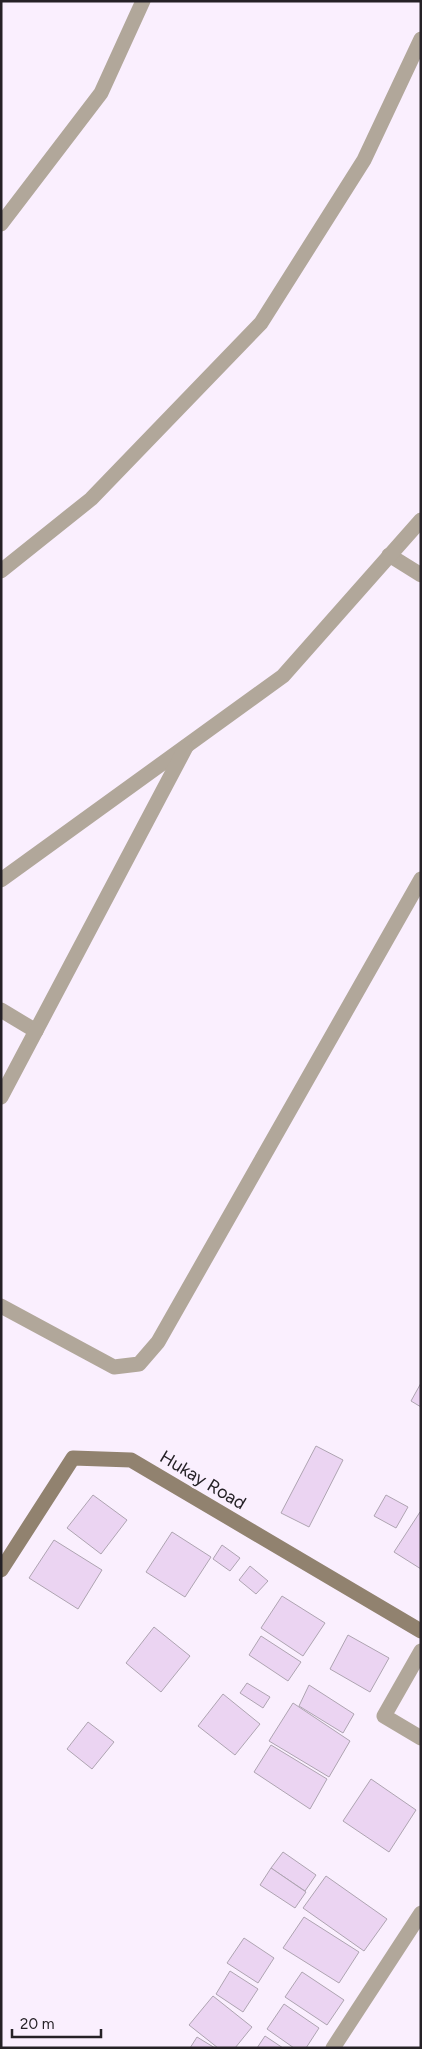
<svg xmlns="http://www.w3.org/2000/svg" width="422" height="2049" font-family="Figtree,sans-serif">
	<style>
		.building { fill: #ebd4f2; stroke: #aea4b1 }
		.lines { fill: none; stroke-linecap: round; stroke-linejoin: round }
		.street { stroke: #b1a79a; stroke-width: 15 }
		.secondary { stroke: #91826f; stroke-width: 15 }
		.labels { text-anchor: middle; stroke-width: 4.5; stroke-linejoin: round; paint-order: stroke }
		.street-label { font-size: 18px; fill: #252126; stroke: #faeffe }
	</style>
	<rect width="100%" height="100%" fill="#faeffe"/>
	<!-- building -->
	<g class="building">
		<polygon points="421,1383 421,1407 411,1401"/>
		<polygon points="316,1446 343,1460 309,1527 281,1513"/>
		<polygon points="93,1495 127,1520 101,1554 67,1528"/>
		<polygon points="386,1495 408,1507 396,1528 374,1516"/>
		<polygon points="420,1512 421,1513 421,1569 394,1552"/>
		<polygon points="172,1532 211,1557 185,1597 146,1572"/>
		<polygon points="54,1540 102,1570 78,1609 29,1578"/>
		<polygon points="222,1545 240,1558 230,1571 213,1559"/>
		<polygon points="250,1566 268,1581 256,1594 239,1580"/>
		<polygon points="282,1596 325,1623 303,1656 261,1628"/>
		<polygon points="154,1627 190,1656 161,1692 126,1663"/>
		<polygon points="348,1635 389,1658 370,1692 330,1669"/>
		<polygon points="261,1636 301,1662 288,1681 249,1655"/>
		<polygon points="247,1683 270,1697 263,1708 240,1693"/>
		<polygon points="309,1685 354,1714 343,1733 299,1706"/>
		<polygon points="223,1694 260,1724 235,1755 198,1726"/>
		<polygon points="293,1703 350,1741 329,1777 269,1741"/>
		<polygon points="88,1722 114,1742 92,1769 67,1749"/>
		<polygon points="271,1745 327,1779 310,1809 254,1772"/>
		<polygon points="371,1779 416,1810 389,1852 343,1821"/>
		<polygon points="283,1852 316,1875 305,1891 271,1868"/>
		<polygon points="271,1868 306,1892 295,1908 260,1885"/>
		<polygon points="326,1876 387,1919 364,1951 303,1908"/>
		<polygon points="304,1917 359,1952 339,1983 283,1948"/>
		<polygon points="244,1938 274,1958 258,1983 227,1963"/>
		<polygon points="230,1971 258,1989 243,2012 216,1994"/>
		<polygon points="302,1972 344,2000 327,2025 285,1997"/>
		<polygon points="213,1996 252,2027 235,2048 218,2048 189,2025"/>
		<polygon points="284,2004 319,2028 306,2048 294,2048 267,2029"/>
		<polygon points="265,2036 283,2048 257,2048"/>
		<polygon points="197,2037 215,2048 190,2048"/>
	</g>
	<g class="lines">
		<!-- street -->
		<g class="street">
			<polyline points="1,224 101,93 143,1"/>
			<polyline points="389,555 421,575"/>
			<polyline points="1,571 91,499 261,323 364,160 421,39"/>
			<polyline points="1,880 283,676 421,520"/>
			<polyline points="1,1010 36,1031"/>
			<polyline points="1,1097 186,747"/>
			<polyline points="1,1306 114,1367 139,1364 158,1342 421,879"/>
			<polyline points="421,1651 384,1716 421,1738"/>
			<polyline points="333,2048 421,1913"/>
		</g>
		<!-- secondary -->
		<polyline class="secondary" points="1,1570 73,1458 131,1460 421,1631"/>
	</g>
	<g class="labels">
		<!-- street labels -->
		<g class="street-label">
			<text transform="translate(203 1480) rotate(31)" y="6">Hukay Road</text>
		</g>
	</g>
	<!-- border -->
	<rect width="422" height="2049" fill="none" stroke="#252126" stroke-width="5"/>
	<!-- scale -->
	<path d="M12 2029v8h89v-8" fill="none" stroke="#252126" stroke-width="2.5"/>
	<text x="20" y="2029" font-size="15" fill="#252126" stroke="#faeffe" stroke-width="4" paint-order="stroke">20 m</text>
</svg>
